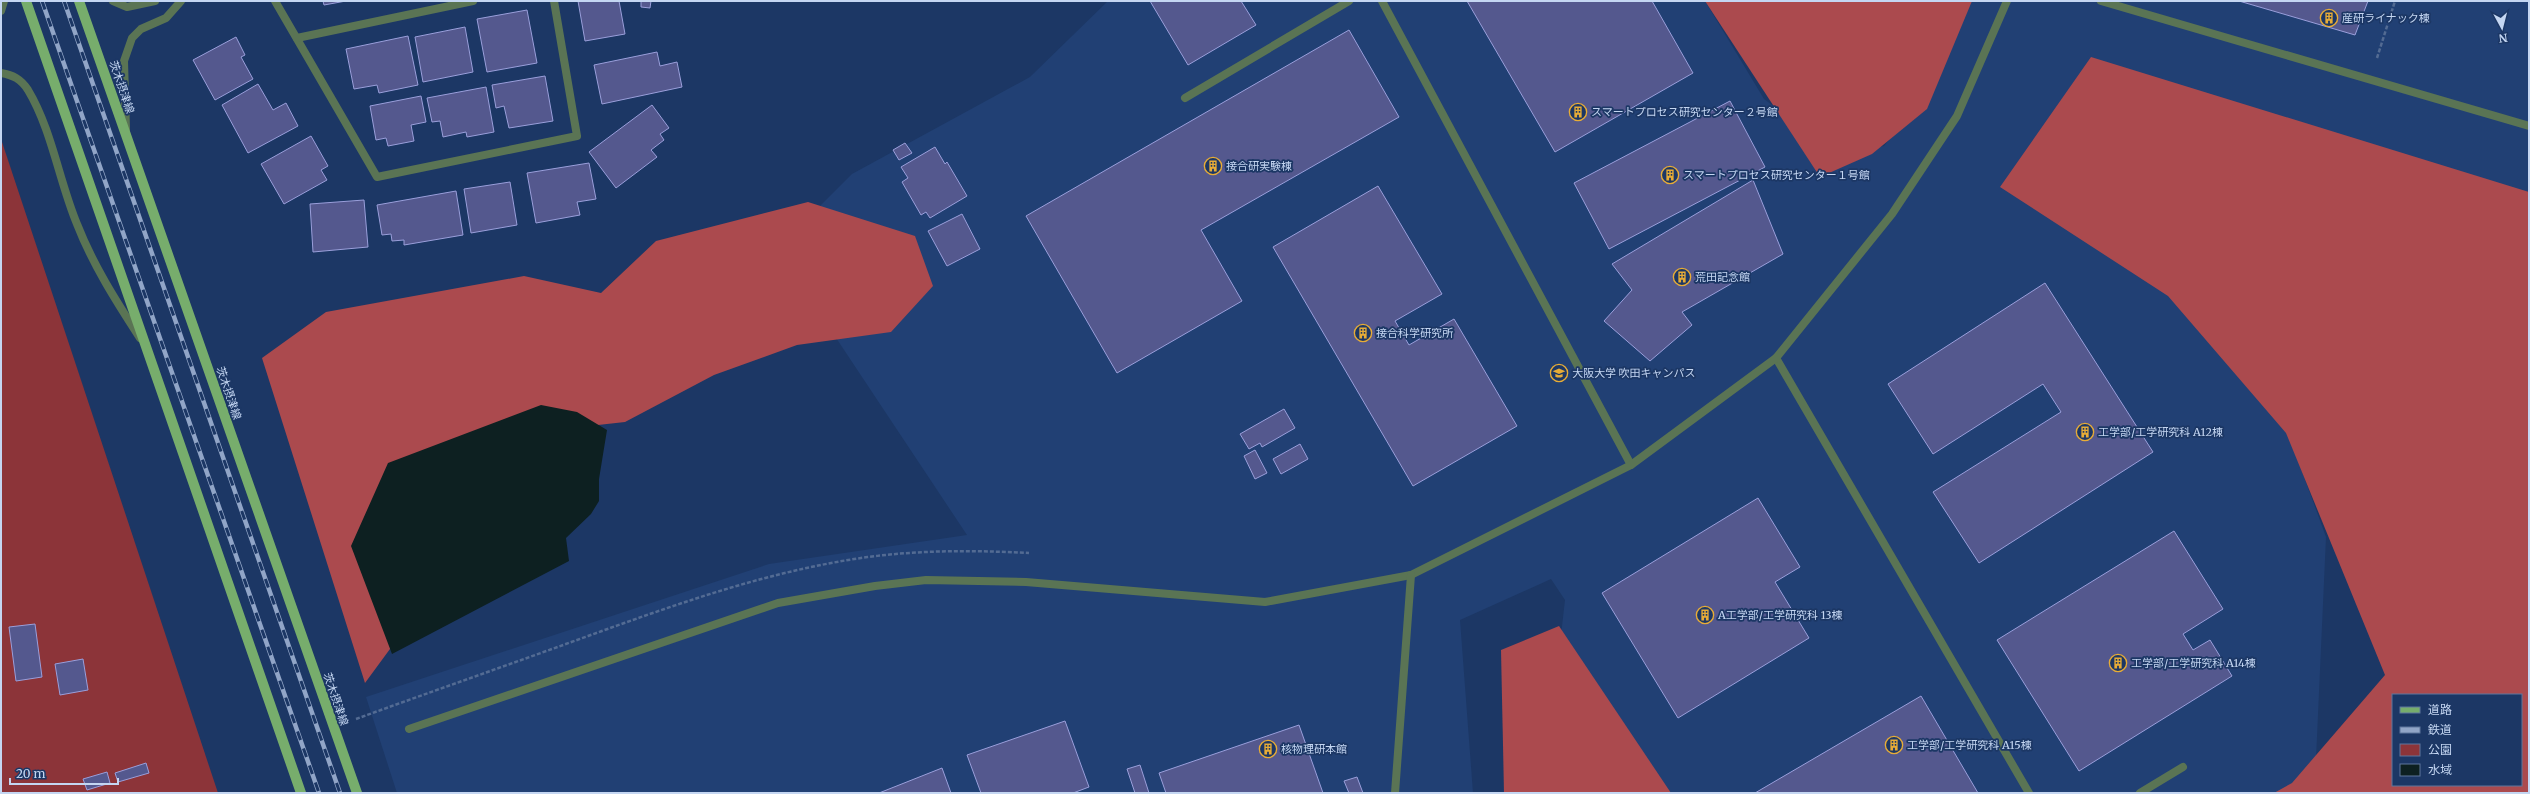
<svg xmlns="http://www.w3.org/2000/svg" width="2530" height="794" font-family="Merriweather,'Noto Sans JP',serif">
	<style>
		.built { fill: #214074 }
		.green { fill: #8c3439 }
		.forest { fill: #ab4a4e; fill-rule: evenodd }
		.water { fill: #0d2021 }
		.building { fill: #54588e; stroke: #9a9fdb }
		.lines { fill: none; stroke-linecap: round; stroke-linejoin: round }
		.path { stroke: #536b93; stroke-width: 2.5; stroke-dasharray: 4 2; stroke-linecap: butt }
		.service { stroke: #5a7454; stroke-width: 8 }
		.minor { stroke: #5a7454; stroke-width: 8 }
		.tertiary { stroke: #5a7454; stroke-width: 8 }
		.primary { stroke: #77ad6c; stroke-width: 10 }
		.rail-casing { stroke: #91a5c7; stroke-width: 4.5 }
		.rail { stroke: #1c3765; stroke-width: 3; stroke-dasharray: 9; stroke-linecap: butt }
		.labels { text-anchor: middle; stroke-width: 3.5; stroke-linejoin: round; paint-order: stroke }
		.poi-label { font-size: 11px; fill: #c4d6f2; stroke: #1c3765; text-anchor: start }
		.street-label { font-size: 11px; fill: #c4d6f2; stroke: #1c3765 }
	</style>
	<rect width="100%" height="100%" fill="#1c3765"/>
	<!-- built -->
	<polygon class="built" points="1108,1 1705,1 1764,99 1838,155 1884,146 1912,112 1951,1 2529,1 2529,345 2276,400 2326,537 2315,781 2292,793 1543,793 1565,600 1551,579 1460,620 1473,793 397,793 366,697 769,564 967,535 777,249 852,174 1030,77"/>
	<!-- green -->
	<polygon class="green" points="1,139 218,793 1,793"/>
	<!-- forest -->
	<g class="forest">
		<polygon points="1705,1 1972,1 1927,109 1872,154 1820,177"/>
		<path d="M 2091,57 L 2529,192 L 2529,793 L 2274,793 L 2292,783 L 2385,675 L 2286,433 L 2168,296 L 2000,187 ZM 2393,695 L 2521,695 L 2521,785 L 2393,785 Z"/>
		<polygon points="808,202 915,236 933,286 891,332 797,345 714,375 625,422 535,432 412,619 365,683 262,358 326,312 524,276 601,293 656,241"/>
		<polygon points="1559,626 1671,793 1504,793 1501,650"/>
	</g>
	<!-- water -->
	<polygon class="water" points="541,405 577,412 607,430 599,479 599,501 591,514 566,538 569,561 392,654 351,546 388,463"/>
	<!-- building -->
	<g class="building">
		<polygon points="323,1 346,1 324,5"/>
		<polygon points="578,1 619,1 625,34 585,41"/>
		<polygon points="641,1 651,1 650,8 641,7"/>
		<polygon points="1150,1 1241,1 1256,25 1188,65"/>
		<polygon points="1467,1 1652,1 1693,73 1555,152"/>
		<polygon points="2239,1 2368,1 2355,35"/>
		<polygon points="527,10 537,63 487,72 477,19"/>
		<polygon points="465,27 473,72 423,82 415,37"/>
		<polygon points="1349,30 1399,117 1201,230 1242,301 1117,373 1026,216"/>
		<polygon points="408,36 418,85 379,93 377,85 354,89 346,49"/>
		<polygon points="236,37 245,55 241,57 253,79 215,100 193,60"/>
		<polygon points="657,52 660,66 677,62 682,87 602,104 594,65"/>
		<polygon points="545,76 553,121 509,128 504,106 496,108 492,85"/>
		<polygon points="258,84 273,110 286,103 298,126 248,153 222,105"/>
		<polygon points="486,87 494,132 467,137 466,132 443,137 440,121 432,122 427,98"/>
		<polygon points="421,96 426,122 411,125 414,141 388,146 386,138 376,140 370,106"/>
		<polygon points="1730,101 1765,167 1609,249 1574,183"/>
		<polygon points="652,105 669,128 660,134 664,140 651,150 657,157 616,188 589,152"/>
		<polygon points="311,136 328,166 321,170 327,180 284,204 261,164"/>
		<polygon points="905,143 912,153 899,160 893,150"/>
		<polygon points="935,147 945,164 947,162 967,196 930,218 926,212 921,215 902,182 908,178 901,167"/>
		<polygon points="589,163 596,199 577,202 580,215 536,223 527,173"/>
		<polygon points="1753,180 1783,254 1682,312 1692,325 1650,361 1604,321 1632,290 1612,264"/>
		<polygon points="510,182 517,225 471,233 464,189"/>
		<polygon points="1378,186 1442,294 1395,321 1409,345 1454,319 1517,426 1413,486 1273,247"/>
		<polygon points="456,191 463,235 404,245 404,240 392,241 391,234 382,235 377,205"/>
		<polygon points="364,200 368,247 313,252 310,204"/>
		<polygon points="962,214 980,249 947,266 928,231"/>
		<polygon points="2045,283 2153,452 1979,563 1933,492 2061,412 2043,384 1933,454 1888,384"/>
		<polygon points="1284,409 1295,428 1262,447 1260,443 1249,449 1240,434"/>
		<polygon points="1300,444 1308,459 1281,474 1273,459"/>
		<polygon points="1255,450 1267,473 1255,479 1244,456"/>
		<polygon points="1758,498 1800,567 1775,582 1809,638 1678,718 1602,593"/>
		<polygon points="2174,531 2223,609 2183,634 2193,650 2210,640 2232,676 2079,771 1997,640"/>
		<polygon points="35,624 42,677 16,681 9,627"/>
		<polygon points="83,659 88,690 60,695 55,664"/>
		<polygon points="1921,696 1978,793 1755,793"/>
		<polygon points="1065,721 1089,787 1073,793 981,793 967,755"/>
		<polygon points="1299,725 1323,793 1166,793 1159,773"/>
		<polygon points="146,763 149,773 118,782 115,773"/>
		<polygon points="1140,765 1149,793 1135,793 1127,769"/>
		<polygon points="942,768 951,793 879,793"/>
		<polygon points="107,772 110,783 87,790 83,779"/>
		<polygon points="1357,777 1363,793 1349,793 1344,781"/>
	</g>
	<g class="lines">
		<!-- path -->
		<g class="path">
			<polyline points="2377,58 2395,1"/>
			<path d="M 356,719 C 433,691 511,664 588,636 C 677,604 766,572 861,558 C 916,550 972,550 1029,553"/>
		</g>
		<!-- service -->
		<g class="service">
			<polyline points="1382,1 1631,465"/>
			<polyline points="2101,1 2529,126"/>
			<polyline points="1185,98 1349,1"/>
			<polyline points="1776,358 2029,793"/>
			<polyline points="409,729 778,603 875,586 926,580 1026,582 1265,602 1411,575 1631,465 1776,358 1892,214 1957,116 2007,1"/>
			<polyline points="1395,793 1411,575"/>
			<polyline points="2140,793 2183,767"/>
		</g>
		<!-- minor -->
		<g class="minor">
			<polyline points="275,1 377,177 577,136 554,1"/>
			<polyline points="297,38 473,1"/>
		</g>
		<!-- tertiary -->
		<g class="tertiary">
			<polyline points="113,1 127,7 155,1"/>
			<polyline points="1,11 4,1"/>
			<path d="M 1,73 C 13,75 21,79 28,90 C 52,130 59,181 77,224 C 93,265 116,301 140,338"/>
			<polyline points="126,129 124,61 132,38 141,29 166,18 181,1"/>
		</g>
		<!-- primary -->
		<g class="primary">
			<polyline points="26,1 301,793"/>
			<polyline points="79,1 357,793"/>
		</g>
		<defs>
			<g id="rail">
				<polyline points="42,1 319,793"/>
				<polyline points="64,1 340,793"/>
			</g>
		</defs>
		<!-- rail casing -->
		<use href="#rail" class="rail-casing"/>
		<!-- rail -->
		<use href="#rail" class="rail"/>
	</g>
	<!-- icons -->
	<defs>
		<symbol id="building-ring" viewBox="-11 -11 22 22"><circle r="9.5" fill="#1c3765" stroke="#e7ac37" stroke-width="1.5"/><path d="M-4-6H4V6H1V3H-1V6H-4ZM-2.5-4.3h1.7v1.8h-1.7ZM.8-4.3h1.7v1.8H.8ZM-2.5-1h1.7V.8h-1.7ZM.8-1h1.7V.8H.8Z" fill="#e7ac37"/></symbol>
		<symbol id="university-ring" viewBox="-11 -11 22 22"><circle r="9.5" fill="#1c3765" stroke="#e7ac37" stroke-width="1.5"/><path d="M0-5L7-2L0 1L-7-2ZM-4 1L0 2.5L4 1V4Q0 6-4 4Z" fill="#e7ac37"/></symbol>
	</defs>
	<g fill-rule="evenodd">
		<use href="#building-ring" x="2319" y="8" width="20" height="20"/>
		<use href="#building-ring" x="1568" y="102" width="20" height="20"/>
		<use href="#building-ring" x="1203" y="156" width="20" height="20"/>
		<use href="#building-ring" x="1660" y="165" width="20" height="20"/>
		<use href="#building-ring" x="1672" y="267" width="20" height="20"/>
		<use href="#building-ring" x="1353" y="323" width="20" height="20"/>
		<use href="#university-ring" x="1549" y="363" width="20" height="20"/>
		<use href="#building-ring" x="2075" y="422" width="20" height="20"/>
		<use href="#building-ring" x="1695" y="605" width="20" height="20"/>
		<use href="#building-ring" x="2108" y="653" width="20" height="20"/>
		<use href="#building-ring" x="1884" y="735" width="20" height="20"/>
		<use href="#building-ring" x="1258" y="739" width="20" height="20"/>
	</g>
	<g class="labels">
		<!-- poi labels -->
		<g class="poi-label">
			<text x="2342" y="22">産研ライナック棟</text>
			<text x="1591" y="116">スマートプロセス研究センター２号館</text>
			<text x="1226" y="170">接合研実験棟</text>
			<text x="1683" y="179">スマートプロセス研究センター１号館</text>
			<text x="1695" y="281">荒田記念館</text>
			<text x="1376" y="337">接合科学研究所</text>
			<text x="1572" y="377">大阪大学 吹田キャンパス</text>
			<text x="2098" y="436">工学部/工学研究科 A12棟</text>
			<text x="1718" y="619">A工学部/工学研究科 13棟</text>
			<text x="2131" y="667">工学部/工学研究科 A14棟</text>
			<text x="1907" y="749">工学部/工学研究科 A15棟</text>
			<text x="1281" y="753">核物理研本館</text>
		</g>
		<!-- street labels -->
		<g class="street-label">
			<text transform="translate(122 87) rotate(71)" y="4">茨木摂津線</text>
			<text transform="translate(229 393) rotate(71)" y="4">茨木摂津線</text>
			<text transform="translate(336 699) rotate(71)" y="4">茨木摂津線</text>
		</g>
	</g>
	<!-- border -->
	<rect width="2530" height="794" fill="none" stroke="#c4d6f2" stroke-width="4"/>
	<!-- legend -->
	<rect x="2392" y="694" width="130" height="92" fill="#1c3765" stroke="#5f779d"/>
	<rect x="2400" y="707" width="20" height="6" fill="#77ad6c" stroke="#5f779d"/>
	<text x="2428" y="714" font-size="12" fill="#c4d6f2">道路</text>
	<rect x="2400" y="727" width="20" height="6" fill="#91a5c7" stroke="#5f779d"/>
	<text x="2428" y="734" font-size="12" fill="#c4d6f2">鉄道</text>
	<rect x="2400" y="744" width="20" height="12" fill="#8c3439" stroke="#5f779d"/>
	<text x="2428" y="754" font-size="12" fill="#c4d6f2">公園</text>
	<rect x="2400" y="764" width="20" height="12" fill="#0d2021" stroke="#5f779d"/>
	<text x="2428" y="774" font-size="12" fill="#c4d6f2">水域</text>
	<!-- north arrow -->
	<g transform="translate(2502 28) rotate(173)" stroke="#1c3765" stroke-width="3" paint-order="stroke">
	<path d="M0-3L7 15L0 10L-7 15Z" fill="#c4d6f2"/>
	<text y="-6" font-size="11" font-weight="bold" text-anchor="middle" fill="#c4d6f2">N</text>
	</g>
	<!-- scale -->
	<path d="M10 778v6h108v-6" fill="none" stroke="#c4d6f2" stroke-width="2"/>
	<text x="16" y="778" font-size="12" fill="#c4d6f2" stroke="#1c3765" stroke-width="3" paint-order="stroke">20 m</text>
</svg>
